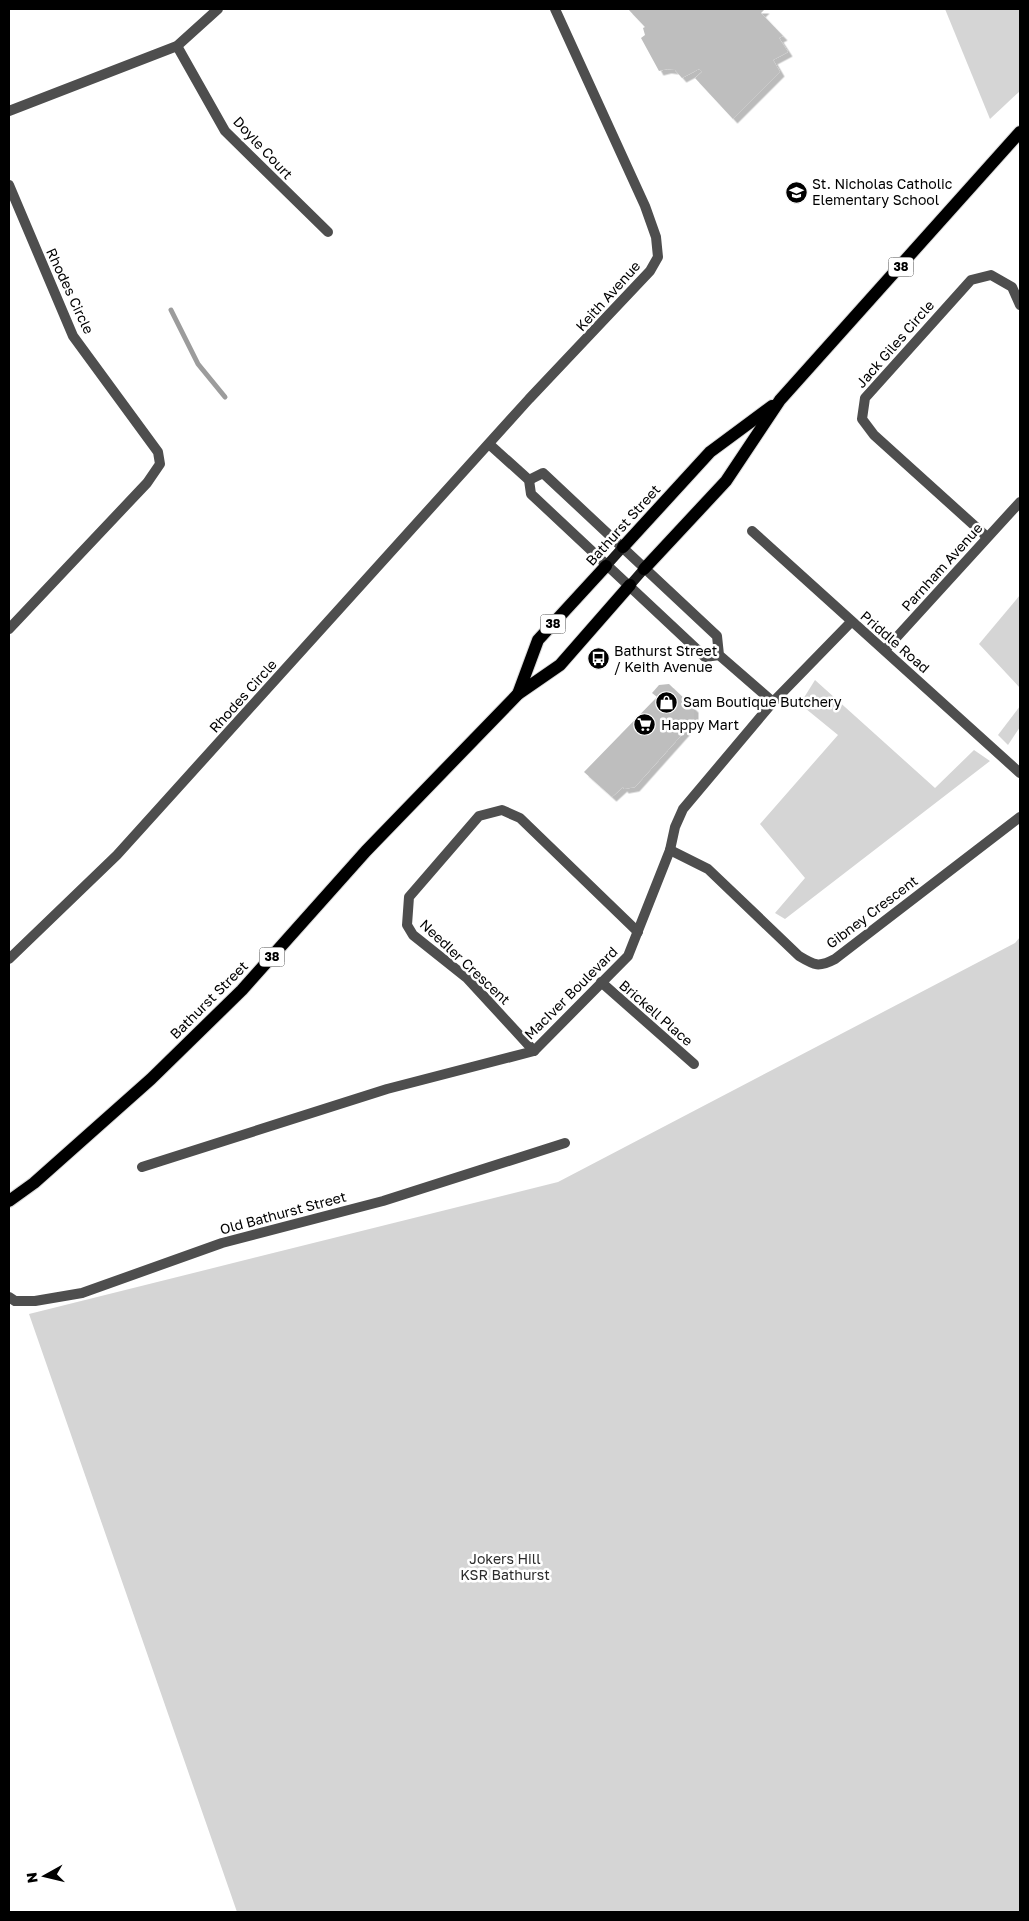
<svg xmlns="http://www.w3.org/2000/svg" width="1029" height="1921" font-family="'Golos Text',sans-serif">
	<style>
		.green { fill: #d5d5d5 }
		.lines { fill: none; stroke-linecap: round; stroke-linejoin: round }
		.stream { stroke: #9c9c9c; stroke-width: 5 }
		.building { fill: #bebebe; filter: url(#shadow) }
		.primary-casing { stroke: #dbdbdb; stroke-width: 14 }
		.street { stroke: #4e4e4e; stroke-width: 10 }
		.secondary { stroke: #1b1b1b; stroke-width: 10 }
		.primary { stroke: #000; stroke-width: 12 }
		.labels { text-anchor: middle; stroke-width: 5; stroke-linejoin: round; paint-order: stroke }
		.shield { fill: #fff; stroke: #4c4c4c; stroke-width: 1 }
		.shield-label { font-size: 12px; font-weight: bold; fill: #000 }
		.street-label { font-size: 14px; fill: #000; stroke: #fff }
		.poi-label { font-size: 14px; fill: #000; stroke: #fff; text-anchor: start }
		.park-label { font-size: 14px; fill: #2c2c2c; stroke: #fff }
	</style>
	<defs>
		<filter id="shadow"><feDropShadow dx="4.5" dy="4.5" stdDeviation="0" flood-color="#0004"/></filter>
	</defs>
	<rect width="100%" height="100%" fill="#fff"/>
	<!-- green -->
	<g class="green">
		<polygon points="945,9 1020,9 1020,91 990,119"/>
		<polygon points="1020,595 1020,688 979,644"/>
		<polygon points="815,680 935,788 974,750 990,761 785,919 775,913 805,878 760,824 838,735 800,704"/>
		<polygon points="1020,706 1020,727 1008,745 998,735"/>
		<polygon points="1020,937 1020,1912 237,1912 29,1314 558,1182 1015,943"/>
	</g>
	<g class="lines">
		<!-- stream -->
		<polyline class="stream" points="171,310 198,364 225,397"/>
	</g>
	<!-- building -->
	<g class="building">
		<polygon points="628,9 765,9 761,13 783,36 779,38 788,52 773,60 780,72 733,119 695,78 702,72 699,69 682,78 675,70 667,69 659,71 641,38 645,35 643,28 645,27"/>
		<polygon points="669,684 694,708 694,721 635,787 624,789 623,787 612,797 584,772 657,697 652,693 659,685"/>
	</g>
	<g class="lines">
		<defs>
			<g id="primary">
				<polyline points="623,547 710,452 772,406"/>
				<polyline points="644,569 726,481 780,400 1020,132"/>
				<polyline points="518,694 538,640 606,566"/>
				<polyline points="9,1201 34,1183 151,1079 242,990 366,851 518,694 560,665 630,585"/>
			</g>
		</defs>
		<!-- primary casing -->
		<use href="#primary" class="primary-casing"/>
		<!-- street -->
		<g class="street">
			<polyline points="177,46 225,131 328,232"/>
			<polyline points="9,111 177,46 218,9"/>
			<polyline points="9,185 73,336 158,452 160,464 147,483 9,629"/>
			<polyline points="489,444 529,480 531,494 705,657 719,655"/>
			<polyline points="529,480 543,473 717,636 719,655 773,702"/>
			<polyline points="752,531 1020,773"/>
			<polyline points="987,537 874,435 862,419 865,398 971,280 991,275 1012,287 1020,305"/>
			<polyline points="885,650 1020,502"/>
			<path d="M 670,850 L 708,869 L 799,956 C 814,965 818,968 835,959 L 1020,817"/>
			<polyline points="9,959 117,855 529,399 650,271 658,257 656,237 645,206 555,9"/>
			<polyline points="601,982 694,1064"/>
			<polyline points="534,1051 467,978 413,935 407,925 409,897 479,816 502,810 520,818 638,932"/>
			<polyline points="142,1167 387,1089 534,1051 628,956 670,850 675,827 683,809 773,702 851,622"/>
			<polyline points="9,1297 15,1301 35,1301 82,1293 222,1243 383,1201 565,1143"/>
		</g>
		<!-- secondary -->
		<g class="secondary">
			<polyline points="606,566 623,547"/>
			<polyline points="630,585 644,569"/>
		</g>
		<!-- primary -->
		<use href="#primary" class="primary"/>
	</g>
	<!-- icons -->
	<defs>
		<symbol id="school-disc" viewBox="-11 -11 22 22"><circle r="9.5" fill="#000" stroke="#fff"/><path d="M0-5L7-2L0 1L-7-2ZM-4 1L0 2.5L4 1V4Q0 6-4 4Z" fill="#fff"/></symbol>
		<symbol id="bus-disc" viewBox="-11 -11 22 22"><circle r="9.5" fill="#000" stroke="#fff"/><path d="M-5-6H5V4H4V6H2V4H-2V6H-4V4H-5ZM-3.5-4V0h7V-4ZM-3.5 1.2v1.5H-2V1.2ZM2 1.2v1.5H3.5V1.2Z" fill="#fff"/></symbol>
		<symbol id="shop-disc" viewBox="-11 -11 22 22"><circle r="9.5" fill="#000" stroke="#fff"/><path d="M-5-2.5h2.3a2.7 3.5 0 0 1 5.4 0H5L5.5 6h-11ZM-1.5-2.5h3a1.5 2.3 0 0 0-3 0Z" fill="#fff"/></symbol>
		<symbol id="supermarket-disc" viewBox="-11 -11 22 22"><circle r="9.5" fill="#000" stroke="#fff"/><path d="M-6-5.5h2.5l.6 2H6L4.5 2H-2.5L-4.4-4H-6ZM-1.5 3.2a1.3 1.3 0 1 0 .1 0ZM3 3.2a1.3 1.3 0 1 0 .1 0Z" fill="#fff"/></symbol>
	</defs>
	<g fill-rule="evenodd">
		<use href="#school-disc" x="784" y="180" width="25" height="25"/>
		<use href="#bus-disc" x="586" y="646" width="25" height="25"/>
		<use href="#shop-disc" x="654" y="690" width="25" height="25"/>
		<use href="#supermarket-disc" x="632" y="712" width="25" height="25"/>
	</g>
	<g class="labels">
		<!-- shield labels -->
		<g class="shield">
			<rect x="888.5" y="257.5" width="25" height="19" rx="4"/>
			<rect x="540.5" y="614.5" width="25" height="19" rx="4"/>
			<rect x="259.5" y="947.5" width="25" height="19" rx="4"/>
		</g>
		<g class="shield-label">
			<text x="901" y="271">38</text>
			<text x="553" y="628">38</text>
			<text x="272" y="961">38</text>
		</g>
		<!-- street labels -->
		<g class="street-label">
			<text transform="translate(263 148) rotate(47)" y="5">Doyle Court</text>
			<text transform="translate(70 291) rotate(65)" y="5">Rhodes Circle</text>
			<text transform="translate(608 296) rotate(-48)" y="5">Keith Avenue</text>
			<text transform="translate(895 344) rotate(-49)" y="5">Jack Giles Circle</text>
			<text transform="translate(623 525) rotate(-48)" y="5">Bathurst Street</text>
			<text transform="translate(942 567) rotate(-48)" y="5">Parnham Avenue</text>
			<text transform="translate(895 642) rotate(41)" y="5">Priddle Road</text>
			<text transform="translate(243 696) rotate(-48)" y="5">Rhodes Circle</text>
			<text transform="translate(872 912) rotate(-37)" y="5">Gibney Crescent</text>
			<text transform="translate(465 962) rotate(43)" y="5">Needler Crescent</text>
			<text transform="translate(571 993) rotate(-45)" y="5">MacIver Boulevard</text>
			<text transform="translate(209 1000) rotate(-45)" y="5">Bathurst Street</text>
			<text transform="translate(656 1013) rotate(41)" y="5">Brickell Place</text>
			<text transform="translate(283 1213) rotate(-15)" y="5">Old Bathurst Street</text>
		</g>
		<!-- poi labels -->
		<g class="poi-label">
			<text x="812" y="189">St. Nicholas Catholic<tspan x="812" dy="16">Elementary School</tspan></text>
			<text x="614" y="656">Bathurst Street<tspan x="614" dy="16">/ Keith Avenue</tspan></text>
			<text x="683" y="707">Sam Boutique Butchery</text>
			<text x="661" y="730">Happy Mart</text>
		</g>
		<!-- park labels -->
		<g class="park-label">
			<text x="505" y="1564">Jokers Hill<tspan x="505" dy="16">KSR Bathurst</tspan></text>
		</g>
	</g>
	<!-- border -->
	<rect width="1029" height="1921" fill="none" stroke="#000000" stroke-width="20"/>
	<!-- north arrow -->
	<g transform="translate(45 1876) rotate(262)" stroke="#ffffff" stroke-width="4" paint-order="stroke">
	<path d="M0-4L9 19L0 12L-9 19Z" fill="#000000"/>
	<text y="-8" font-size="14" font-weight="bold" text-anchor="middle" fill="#000000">N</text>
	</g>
</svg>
